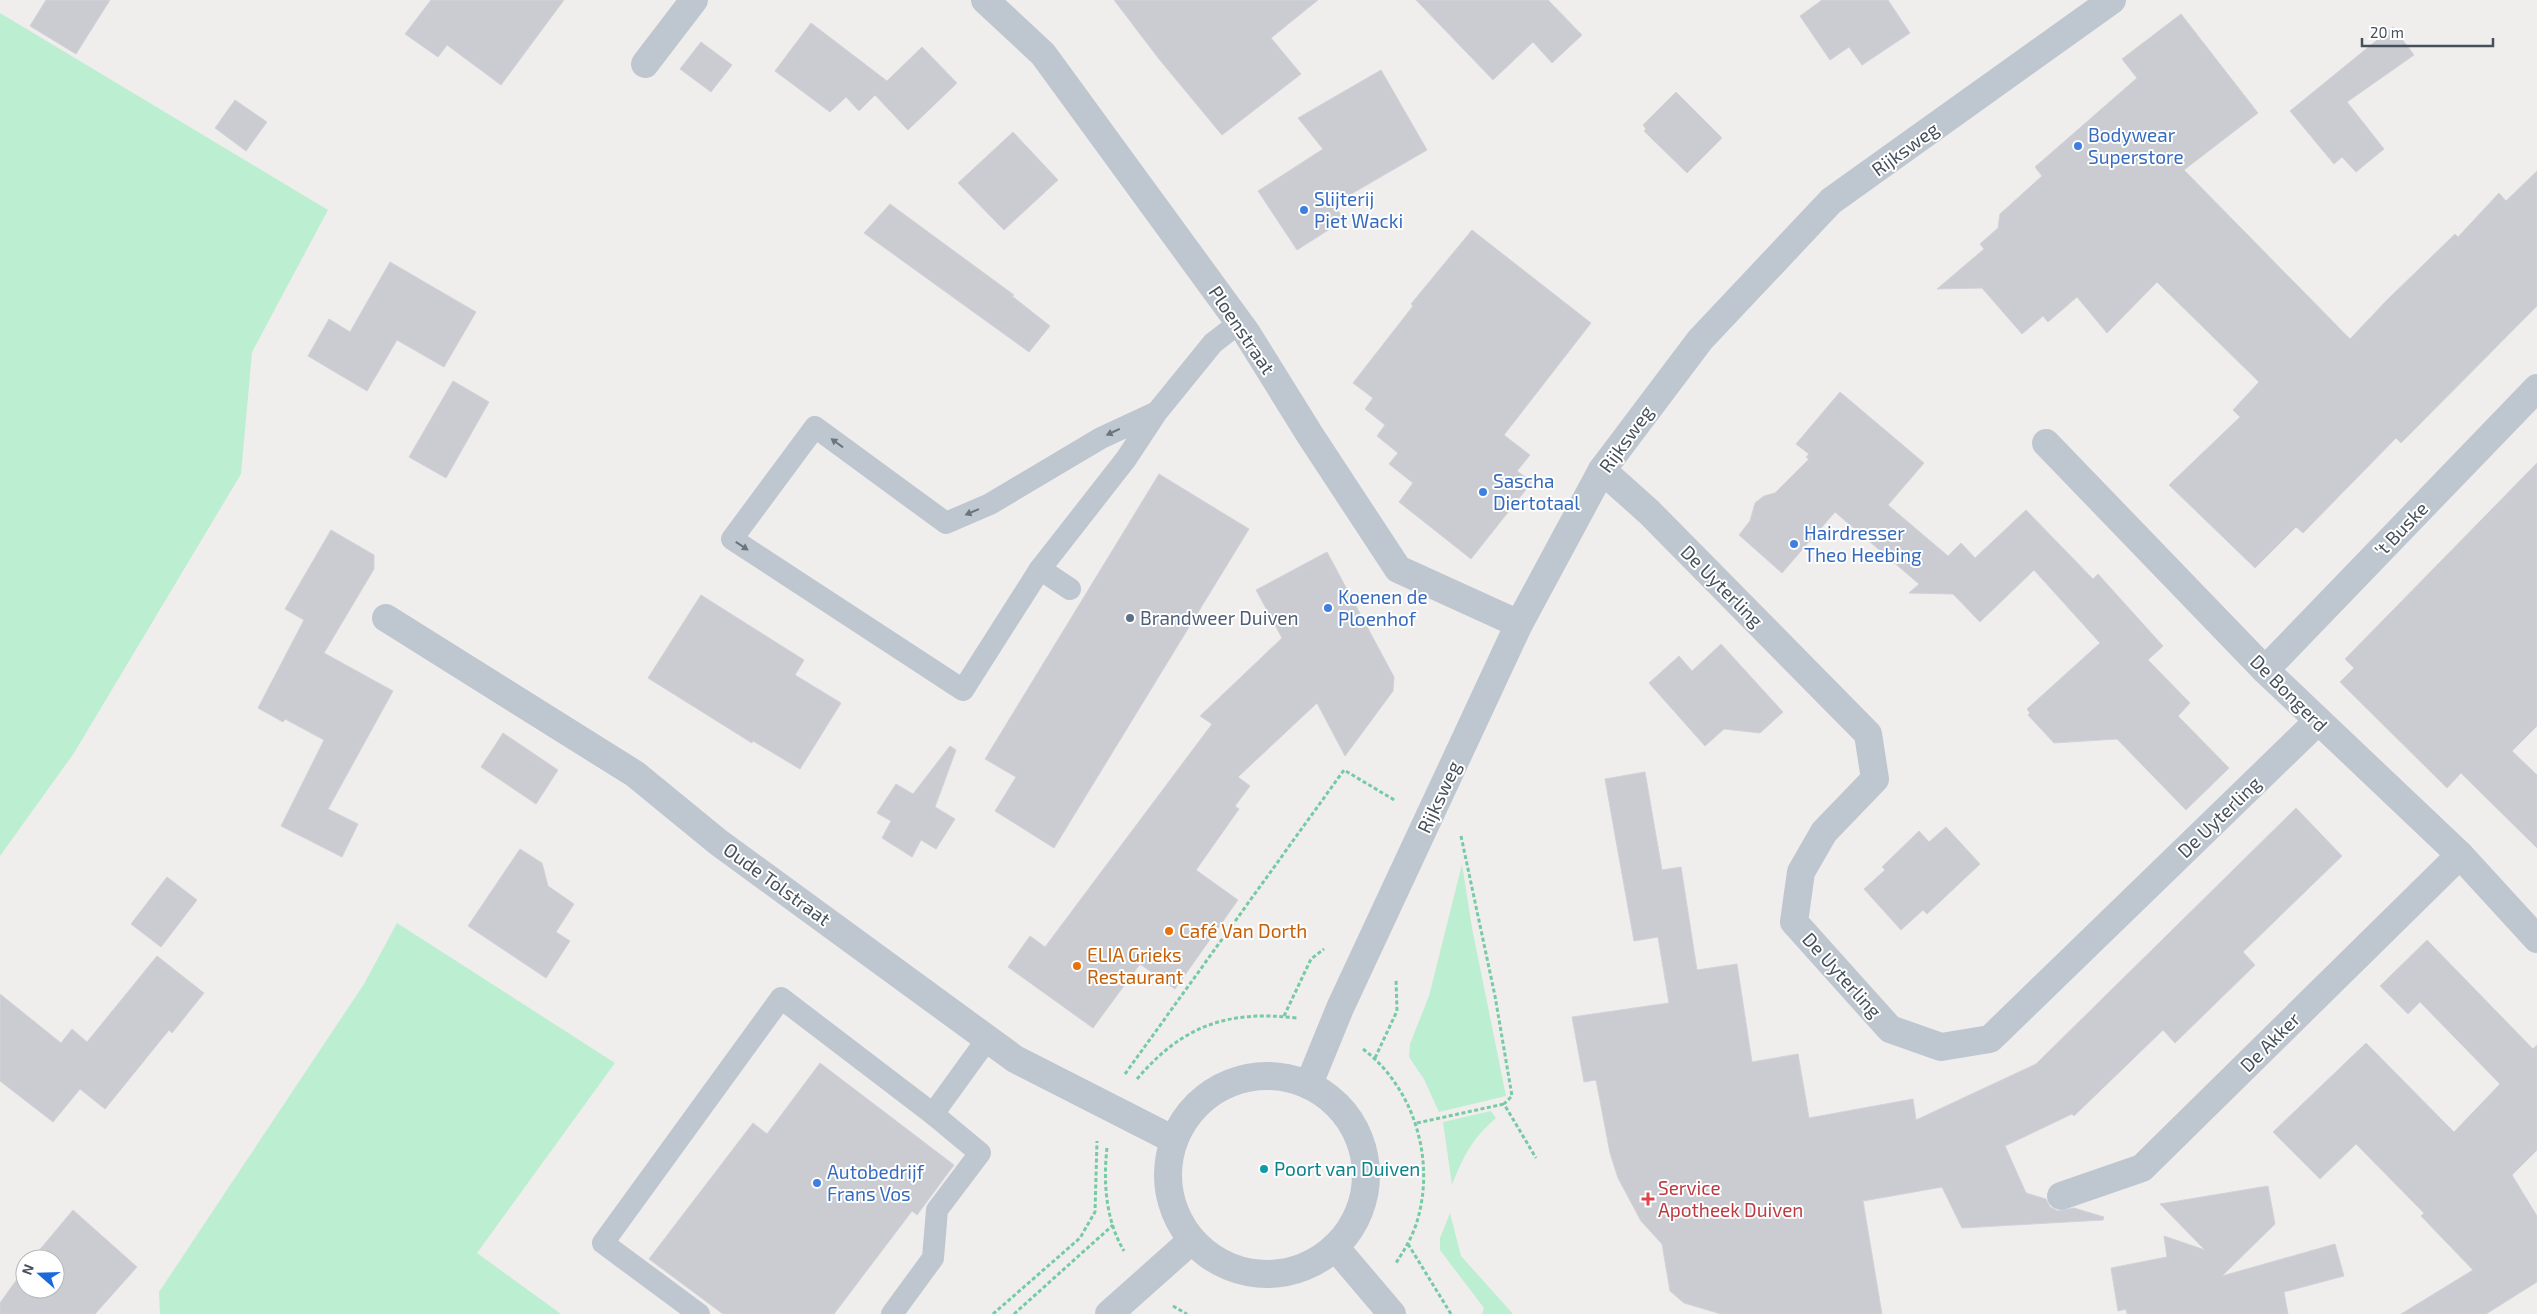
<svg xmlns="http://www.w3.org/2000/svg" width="2537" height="1314" font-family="'Exo 2',sans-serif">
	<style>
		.green { fill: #bceed1 }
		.building { fill: #caccd2; stroke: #d1d3d9 }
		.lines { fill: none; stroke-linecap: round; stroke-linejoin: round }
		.path { stroke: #75cba3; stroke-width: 3; stroke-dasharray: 4 2.5; stroke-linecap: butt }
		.service { stroke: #bec7cf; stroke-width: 22 }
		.minor { stroke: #bec7cf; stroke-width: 28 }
		.tertiary { stroke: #bec7cf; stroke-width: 28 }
		.oneway { fill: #6a747d }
		.shop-dot { fill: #3f7fe0; stroke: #fff; stroke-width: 2 }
		.service-dot { fill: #5c6f8a; stroke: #fff; stroke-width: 2 }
		.food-dot { fill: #e8710a; stroke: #fff; stroke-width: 2 }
		.culture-dot { fill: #0f9aa8; stroke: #fff; stroke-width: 2 }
		.health-dot { fill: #e0444e; stroke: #fff; stroke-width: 2 }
		.labels { text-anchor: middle; stroke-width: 4; stroke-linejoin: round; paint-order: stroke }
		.shop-label { font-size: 19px; fill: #366cbe; stroke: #fff; text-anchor: start }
		.street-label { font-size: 19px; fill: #46505a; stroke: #fff }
		.service-label { font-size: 19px; fill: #4e5e75; stroke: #fff; text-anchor: start }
		.food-label { font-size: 19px; fill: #c56008; stroke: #fff; text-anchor: start }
		.culture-label { font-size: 19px; fill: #0d838f; stroke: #fff; text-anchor: start }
		.health-label { font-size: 19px; fill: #be3a42; stroke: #fff; text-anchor: start }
	</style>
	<rect width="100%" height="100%" fill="#f0eded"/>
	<!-- green -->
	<g class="green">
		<polygon points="0,13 328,210 252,352 241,474 74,753 0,856"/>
		<polygon points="1462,864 1472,928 1506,1096 1439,1112 1424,1079 1409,1057 1410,1044 1429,996"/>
		<polygon points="397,923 615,1063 477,1253 561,1314 160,1314 159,1292 364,984"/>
		<path d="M 1491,1111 L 1496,1118 C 1471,1140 1464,1155 1452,1185 L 1443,1122 Z"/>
		<polygon points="1450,1213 1461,1256 1513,1314 1482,1314 1484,1308 1440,1250 1440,1238"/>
	</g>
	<!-- building -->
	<g class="building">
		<polygon points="46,0 110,0 76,54 30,26"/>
		<polygon points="431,0 564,0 501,85 447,45 438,57 405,34"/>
		<polygon points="1114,0 1318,0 1271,38 1301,74 1222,135 1159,59"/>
		<polygon points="1416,0 1548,0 1582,35 1552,63 1533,42 1493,80"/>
		<polygon points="1822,0 1888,0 1910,33 1862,65 1849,47 1830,60 1800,16"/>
		<polygon points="2181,14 2258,113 2184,170 2350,339 2388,299 2455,234 2458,237 2499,193 2506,201 2537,171 2537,306 2401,443 2396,438 2303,533 2296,527 2255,568 2169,485 2240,417 2233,410 2259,382 2157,282 2107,333 2077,297 2048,322 2043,316 2022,334 1982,288 1937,289 1984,249 1980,244 1998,228 2000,214 2042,176 2035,167 2137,78 2122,59"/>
		<polygon points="811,23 887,81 922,47 957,83 908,130 875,95 859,111 846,97 830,112 775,71"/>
		<polygon points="2393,27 2414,55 2347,102 2384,149 2356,172 2342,157 2334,164 2290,111"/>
		<polygon points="701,42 732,65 711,92 680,69"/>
		<polygon points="1381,70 1427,150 1334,204 1344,220 1297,250 1258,191 1323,149 1298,118"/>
		<polygon points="1676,92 1722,138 1687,173 1644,131 1646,129 1643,125"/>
		<polygon points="235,100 267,122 246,151 215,128"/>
		<polygon points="1013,132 1058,180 1004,230 958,183"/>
		<polygon points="890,204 1014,295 1012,296 1050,326 1029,352 864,233"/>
		<polygon points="1472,230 1591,323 1504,435 1530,455 1517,471 1532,482 1471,559 1399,502 1413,483 1389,464 1398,453 1377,436 1385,425 1365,409 1373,398 1353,383 1413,306 1411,304"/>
		<polygon points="390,262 476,312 444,367 397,340 367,391 308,356 329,319 350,332"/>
		<polygon points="453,381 489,402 446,478 409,457"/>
		<polygon points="1840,392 1924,463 1888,505 1948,556 1961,543 1975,558 2026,510 2093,579 2098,574 2163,646 2148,660 2190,703 2178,716 2229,768 2186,810 2117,739 2054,743 2028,715 2030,713 2027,709 2100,643 2034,570 1980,622 1953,594 1909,593 1919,584 1835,512 1782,573 1739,535 1750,521 1755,503 1764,496 1775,493 1809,459 1806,457 1809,454 1796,444"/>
		<polygon points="2537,463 2537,726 2512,751 2537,775 2537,848 2461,773 2447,788 2340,682 2354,668 2345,659"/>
		<polygon points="1159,474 1249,529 1054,848 995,811 1016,777 985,759"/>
		<polygon points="331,530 374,555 374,569 324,653 393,691 328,809 358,824 342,857 281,826 324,740 285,719 283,722 258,708 304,620 285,609"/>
		<polygon points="1327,552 1394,677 1393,691 1345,756 1317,703 1238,777 1250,786 1235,806 1239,809 1196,870 1238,900 1175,989 1140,964 1093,1028 1008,967 1030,936 1045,947 1212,724 1200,716 1282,638 1256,590"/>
		<polygon points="701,595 804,660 795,675 841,703 800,769 753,741 752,743 648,678"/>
		<polygon points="1721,644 1783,712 1760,733 1724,729 1705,746 1649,683 1679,656 1692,671"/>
		<polygon points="503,733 558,770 536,804 481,767"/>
		<polygon points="950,746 956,750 935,807 955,819 936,849 921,840 912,857 882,838 891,821 877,813 896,784 913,794"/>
		<polygon points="1645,772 1662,870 1681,867 1697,970 1737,964 1752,1062 1798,1054 1809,1118 1913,1099 1916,1120 2036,1064 2296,808 2342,856 2243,952 2255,965 2175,1043 2163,1030 2074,1116 2072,1114 2005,1146 2026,1193 2046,1199 2050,1207 2058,1211 2074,1208 2104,1217 2103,1220 1962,1228 1942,1187 1863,1201 1882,1314 1721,1314 1684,1303 1670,1291 1662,1244 1641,1221 1618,1178 1610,1153 1596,1080 1584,1082 1572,1017 1669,1003 1658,937 1634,941 1605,779"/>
		<polygon points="1946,827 1980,864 1927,914 1923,910 1901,930 1864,889 1885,870 1882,867 1919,831 1929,842"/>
		<polygon points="520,849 542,863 548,886 574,904 556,932 570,941 546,978 468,926"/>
		<polygon points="167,877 197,900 161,947 131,924"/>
		<polygon points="2427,940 2533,1049 2537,1045 2537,1150 2512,1175 2537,1216 2537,1282 2486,1314 2401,1314 2473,1270 2421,1216 2424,1213 2356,1144 2320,1179 2273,1132 2366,1043 2454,1132 2500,1084 2420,1002 2408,1014 2380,986"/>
		<polygon points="157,956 204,993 172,1033 169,1030 105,1109 80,1089 53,1122 0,1081 0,994 61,1043 72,1029 87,1042"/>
		<polygon points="820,1063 954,1165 917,1215 912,1211 834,1314 723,1314 649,1259 753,1123 767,1134"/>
		<polygon points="2268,1186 2275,1224 2222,1276 2335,1244 2344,1276 2284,1292 2288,1314 2127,1314 2126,1309 2118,1311 2111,1268 2167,1257 2164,1236 2205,1250 2160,1204"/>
		<polygon points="73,1210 137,1267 95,1314 0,1314 0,1303 25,1268 25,1289 55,1289 55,1259 32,1259"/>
	</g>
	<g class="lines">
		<!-- path -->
		<g class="path">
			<polyline points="1461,836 1495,996 1512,1096 1504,1104 1536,1158"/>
			<polyline points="1284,1016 1311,959 1324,949"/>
			<path d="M 1363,1049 C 1413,1087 1435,1157 1418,1218 C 1414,1234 1405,1249 1396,1263"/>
			<polyline points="1375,1058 1397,1011 1396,979"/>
			<polyline points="1125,1074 1344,770 1396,801"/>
			<path d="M 1137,1079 C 1183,1025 1228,1010 1297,1018"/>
			<polyline points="1417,1123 1504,1104"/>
			<path d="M 1107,1148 C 1103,1183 1106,1221 1124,1251"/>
			<polyline points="1408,1244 1451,1314"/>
			<polyline points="1173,1306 1187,1314"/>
			<polyline points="993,1314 1080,1238 1095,1212 1097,1141"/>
			<polyline points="1014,1314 1113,1225"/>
		</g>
		<!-- service -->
		<g class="service">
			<polyline points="1157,412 1101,438 990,504 946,523 815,427 732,539 963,690 1040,569 1126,459 1157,412 1213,343 1239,323"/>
			<polyline points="1040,569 1070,589"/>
			<polyline points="933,1114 988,1038"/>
			<polyline points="699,1314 603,1243 781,998 933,1114 980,1153 937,1210 933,1258 892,1314"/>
		</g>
		<!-- minor -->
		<g class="minor">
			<polyline points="985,0 1043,54 1246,332 1310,435 1398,569 1519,624"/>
			<polyline points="645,64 694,0"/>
			<polyline points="2046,443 2265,670 2460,855 2537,939"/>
			<polyline points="1602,470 1649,512 1868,734 1875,779 1824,832 1801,872 1794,922 1890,1029 1941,1047 1990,1039 2317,722"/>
			<polyline points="386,618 635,774 718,842 1015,1059 1174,1140"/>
			<polyline points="2265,670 2537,388"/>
			<polyline points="2061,1196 2142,1168 2460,855"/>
		</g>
		<!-- tertiary -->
		<g class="tertiary">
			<circle cx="1267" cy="1175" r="99"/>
			<polyline points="1309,1084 1340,1008 1519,624 1602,470 1700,340 1831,201 2112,0"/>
			<polyline points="1335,1247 1392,1314"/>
			<polyline points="1109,1314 1192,1240"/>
		</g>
	</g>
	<!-- one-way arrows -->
	<defs><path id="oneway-solid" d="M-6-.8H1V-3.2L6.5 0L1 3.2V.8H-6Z" transform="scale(1.25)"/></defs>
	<g class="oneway">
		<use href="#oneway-solid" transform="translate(1113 432) rotate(155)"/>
		<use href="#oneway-solid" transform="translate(837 443) rotate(-144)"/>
		<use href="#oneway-solid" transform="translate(972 512) rotate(157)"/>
		<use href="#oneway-solid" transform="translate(742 546) rotate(33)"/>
	</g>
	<!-- markers -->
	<g class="shop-dot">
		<circle cx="2078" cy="146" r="5"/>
		<circle cx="1304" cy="210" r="5"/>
		<circle cx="1483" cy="492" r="5"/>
		<circle cx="1794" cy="544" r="5"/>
		<circle cx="1328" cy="608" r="5"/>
		<circle cx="817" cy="1183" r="5"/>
	</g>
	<circle class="service-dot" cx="1130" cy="618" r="5"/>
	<g class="food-dot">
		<circle cx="1169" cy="931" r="5"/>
		<circle cx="1077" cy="966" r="5"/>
	</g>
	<circle class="culture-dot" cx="1264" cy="1169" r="5"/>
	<path class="health-dot" d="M1645.5 1191.5h5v5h5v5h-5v5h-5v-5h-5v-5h5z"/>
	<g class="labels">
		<!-- shop labels -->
		<g class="shop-label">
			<text x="2088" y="142">Bodywear<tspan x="2088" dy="22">Superstore</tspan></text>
			<text x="1314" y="206">Slijterij<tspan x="1314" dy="22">Piet Wacki</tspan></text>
			<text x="1493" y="488">Sascha<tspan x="1493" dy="22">Diertotaal</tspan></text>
			<text x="1804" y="540">Hairdresser<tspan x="1804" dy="22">Theo Heebing</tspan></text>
			<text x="1338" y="604">Koenen de<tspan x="1338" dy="22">Ploenhof</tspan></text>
			<text x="827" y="1179">Autobedrijf<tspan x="827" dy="22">Frans Vos</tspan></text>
		</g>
		<!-- street labels -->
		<g class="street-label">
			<text transform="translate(1905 149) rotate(-36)" y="7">Rijksweg</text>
			<text transform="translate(1242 330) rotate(56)" y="7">Ploenstraat</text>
			<text transform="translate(1626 439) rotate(-54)" y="7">Rijksweg</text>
			<text transform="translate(2401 529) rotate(-46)" y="7">'t Buske</text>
			<text transform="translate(1722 586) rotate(45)" y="7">De Uyterling</text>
			<text transform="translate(2289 693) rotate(45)" y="7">De Bongerd</text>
			<text transform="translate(1439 797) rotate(-65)" y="7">Rijksweg</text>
			<text transform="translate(2219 817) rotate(-44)" y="7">De Uyterling</text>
			<text transform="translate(777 884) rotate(36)" y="7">Oude Tolstraat</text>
			<text transform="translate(1842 975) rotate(48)" y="7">De Uyterling</text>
			<text transform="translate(2270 1042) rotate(-45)" y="7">De Akker</text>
		</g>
		<!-- service labels -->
		<g class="service-label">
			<text x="1140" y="625">Brandweer Duiven</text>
		</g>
		<!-- food labels -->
		<g class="food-label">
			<text x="1179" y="938">Café Van Dorth</text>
			<text x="1087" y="962">ELIA Grieks<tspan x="1087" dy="22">Restaurant</tspan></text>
		</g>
		<!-- culture labels -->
		<g class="culture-label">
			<text x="1274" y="1176">Poort van Duiven</text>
		</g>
		<!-- health labels -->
		<g class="health-label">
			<text x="1658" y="1195">Service<tspan x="1658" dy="22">Apotheek Duiven</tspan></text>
		</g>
	</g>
	<!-- north arrow -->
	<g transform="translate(40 1274) rotate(290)"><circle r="24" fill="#ffffff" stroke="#b5b9bd"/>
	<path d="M0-4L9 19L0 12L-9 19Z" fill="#1c69db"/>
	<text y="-8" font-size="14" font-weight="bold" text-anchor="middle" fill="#46505a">N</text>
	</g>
	<!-- scale -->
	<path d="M2362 38v8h131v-8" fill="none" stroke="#46505a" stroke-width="2.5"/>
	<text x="2370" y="38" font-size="15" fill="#46505a" stroke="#ffffff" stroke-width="4" paint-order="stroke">20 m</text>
</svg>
